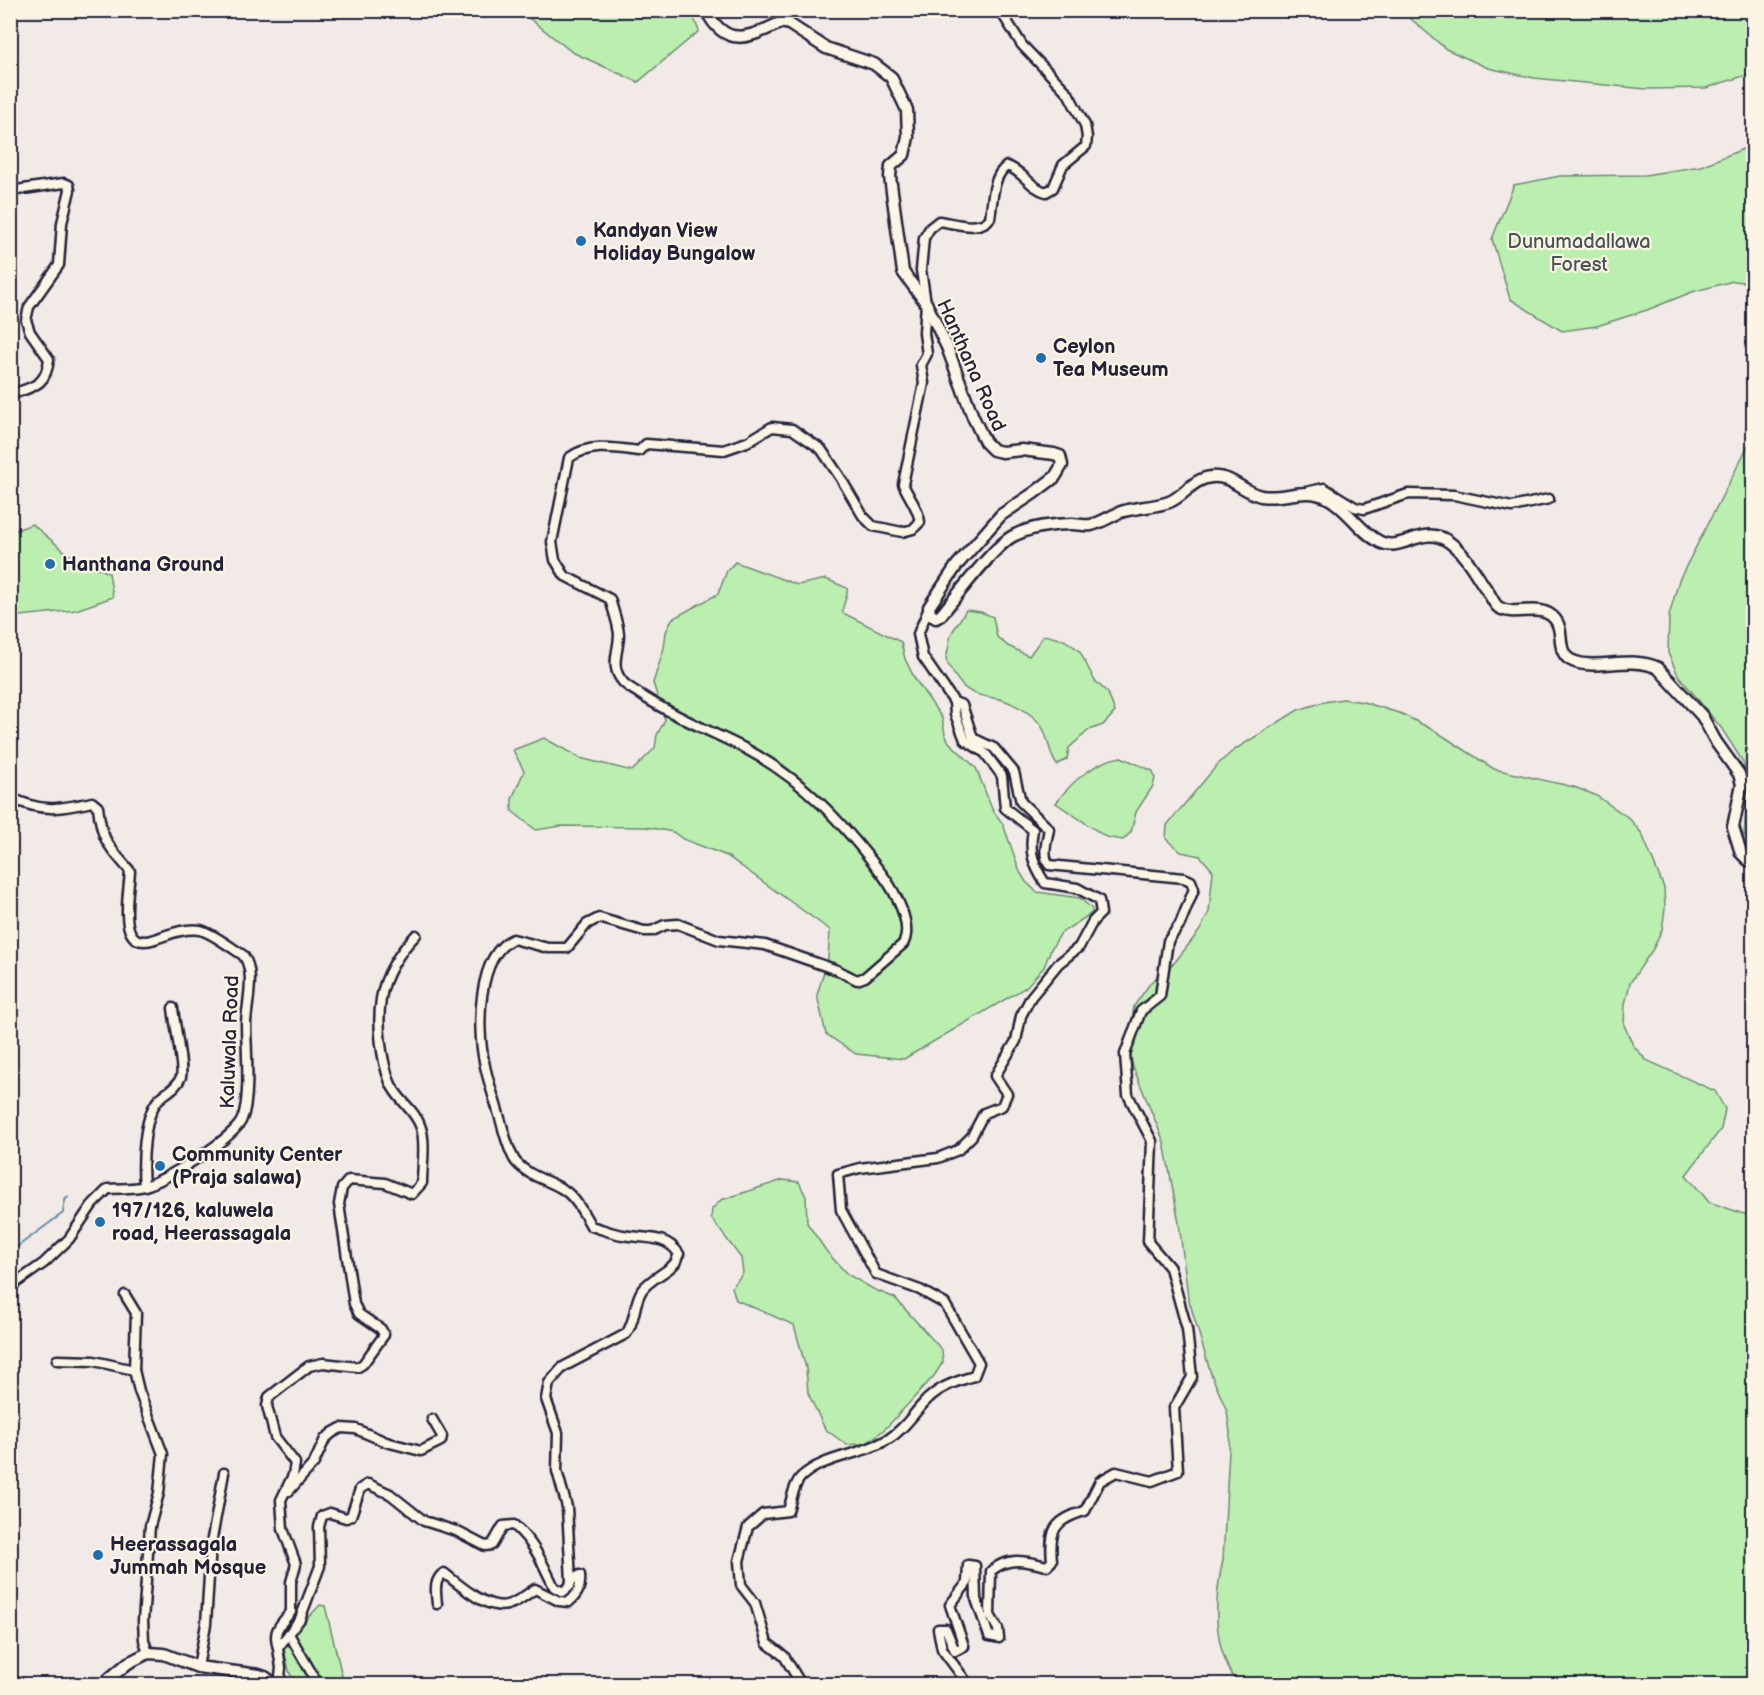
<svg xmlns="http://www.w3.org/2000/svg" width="1764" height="1695" font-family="'Balsamiq Sans',sans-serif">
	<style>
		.green { fill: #bbefaf; stroke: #6e8875; stroke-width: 1.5 }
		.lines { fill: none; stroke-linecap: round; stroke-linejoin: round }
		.stream { stroke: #638ea7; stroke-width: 2 }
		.street-casing { stroke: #22223b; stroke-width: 13 }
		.secondary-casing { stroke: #22223b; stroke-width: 15 }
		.street { stroke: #fcf5e5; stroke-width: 8 }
		.secondary { stroke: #fcf5e5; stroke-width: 10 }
		.poi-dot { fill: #1f6fb2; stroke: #fcf5e5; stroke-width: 2 }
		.labels { text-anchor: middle; stroke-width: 4.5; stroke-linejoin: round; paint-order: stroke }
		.poi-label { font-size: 20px; font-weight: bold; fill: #22223b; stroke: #fcf5e5; text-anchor: start }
		.park-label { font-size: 20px; fill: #485558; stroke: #fcf5e5 }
		.street-label { font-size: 20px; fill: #22223b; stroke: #fcf5e5 }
	</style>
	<rect width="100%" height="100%" fill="#f2eae7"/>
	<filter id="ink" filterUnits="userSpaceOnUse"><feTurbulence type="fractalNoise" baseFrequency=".0167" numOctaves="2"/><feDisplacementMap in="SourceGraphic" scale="12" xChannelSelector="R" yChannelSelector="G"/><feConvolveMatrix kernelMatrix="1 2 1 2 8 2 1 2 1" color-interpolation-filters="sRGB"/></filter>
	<g filter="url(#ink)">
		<!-- green -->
		<g class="green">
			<polygon points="520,11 691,11 699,31 638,82 572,52"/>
			<polygon points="1407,11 1753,11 1753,73 1706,88 1646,89 1534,78 1488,68 1446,49 1411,19"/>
			<polygon points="1753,143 1753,283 1733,281 1692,292 1647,310 1597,326 1562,331 1510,299 1492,239 1514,185 1560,176 1645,175 1701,166 1748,147"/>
			<polygon points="1753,436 1754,844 1753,844 1744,835 1748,782 1743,762 1722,729 1678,675 1668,653 1669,616 1679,580"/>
			<polygon points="32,524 68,554 109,573 113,597 76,610 11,617 11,532"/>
			<path d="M 735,562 L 798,585 L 826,579 L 847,588 C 849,598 841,604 843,613 L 901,642 L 905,659 L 915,679 L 942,718 L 945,734 L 949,742 L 976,768 L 992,809 L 1003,824 L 1020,872 L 1026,882 L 1037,892 L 1080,898 L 1092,909 L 1092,913 L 1061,933 L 1051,949 L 1044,967 L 1026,987 L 904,1059 L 856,1054 L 826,1034 L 817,995 L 828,958 L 830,930 L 727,856 L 683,839 L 673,832 L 646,827 L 561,826 L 536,830 L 512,811 L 512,799 L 524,771 L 513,750 L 544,738 L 580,758 L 632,771 L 655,748 L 657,735 L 665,720 L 653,683 L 664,648 L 666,632 L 672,619 L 718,594 L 727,571 Z"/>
			<path d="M 966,610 L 981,612 L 993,617 L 997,637 L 1008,646 L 1029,656 L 1044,635 L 1064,640 L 1079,650 L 1095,681 L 1108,693 L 1115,712 L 1103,725 L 1089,730 L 1069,748 L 1067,759 L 1057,765 C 1046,751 1051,730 1032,716 C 1025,710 1012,703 1003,700 C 988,696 972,697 961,684 C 955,677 950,668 946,660 L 951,634 Z"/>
			<path d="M 1343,699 L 1363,702 L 1402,714 L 1437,732 L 1494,769 L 1574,787 L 1595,795 L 1629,818 L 1642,834 L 1664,888 L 1665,909 L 1662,930 L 1653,949 L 1630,983 L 1625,1004 L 1624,1025 L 1633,1045 L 1646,1060 L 1715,1091 L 1725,1109 L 1721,1129 L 1686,1175 L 1709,1202 L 1753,1217 L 1753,1684 L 1237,1684 C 1213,1647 1213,1603 1223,1560 L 1230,1432 L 1227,1411 L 1211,1374 L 1188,1297 L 1179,1223 L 1164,1142 L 1133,1067 L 1128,1046 L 1134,1006 L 1151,982 L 1175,962 L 1200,930 L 1209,912 L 1213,871 L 1200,856 L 1181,852 L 1166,839 L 1167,825 L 1218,764 L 1234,750 L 1298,710 L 1324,702 Z"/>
			<path d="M 1121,757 L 1153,771 L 1155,778 L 1153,786 L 1136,812 L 1131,832 L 1123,840 L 1106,837 L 1056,803 C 1070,783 1095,761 1121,757 Z"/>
			<polygon points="783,1180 799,1182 806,1197 807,1223 827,1252 847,1274 873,1289 895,1298 942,1350 943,1362 934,1376 886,1428 867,1443 847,1445 825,1429 808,1393 806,1368 794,1325 736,1300 732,1287 743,1273 741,1258 711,1218 712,1209 721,1200"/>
			<polygon points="320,1605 325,1606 344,1684 298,1684 290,1674 284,1650 286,1641"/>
		</g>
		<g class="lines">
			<!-- stream -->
			<polyline class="stream" points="10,1252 63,1213 65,1200 68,1197"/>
			<defs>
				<g id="street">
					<polyline points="950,10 954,10"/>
					<path d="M 10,191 L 64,183 L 69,185 L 70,190 L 62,223 L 59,265 L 29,307 L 26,320 L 30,332 L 49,359 C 46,387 33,386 10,395"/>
					<polyline points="1310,491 1324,488 1355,507 1364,509 1408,494 1454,495 1512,507 1549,499"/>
					<polyline points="929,608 918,634 923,657 954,702"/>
					<path d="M 10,797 C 41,813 60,809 92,802 L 98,807 C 102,842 108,845 130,871 C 129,893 115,953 155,939 C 170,934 184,928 200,930 C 211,932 233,949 243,955 C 256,972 247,1002 246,1023 C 246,1047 251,1098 242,1119 C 235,1138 166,1180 145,1186 C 134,1189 120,1188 108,1189 L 92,1205 L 69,1239 L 44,1263 L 10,1287"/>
					<path d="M 144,1186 C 142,1164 143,1118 158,1100 C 166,1092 176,1089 181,1077 C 184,1069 174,1021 173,1008"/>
					<polyline points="125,1295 136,1313 134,1370 139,1391 163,1454 159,1493 150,1526 143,1621 144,1640 148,1653"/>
					<polyline points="57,1360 94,1361 134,1370"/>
					<polyline points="289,1491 314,1463 325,1439 332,1433 341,1428 356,1429 386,1442 421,1451 441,1441 442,1436 432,1419"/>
					<path d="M 437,1604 C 436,1593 433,1580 444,1573 C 460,1585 489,1613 510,1604 C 519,1601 527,1594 535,1589 L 559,1601 L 569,1602 C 578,1594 581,1588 580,1575 L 571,1581"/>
					<polyline points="289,1634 318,1684"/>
					<path d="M 278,1648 C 272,1630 280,1625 291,1612 L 291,1582 L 296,1564 L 283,1529 L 281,1500 L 293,1475 L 295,1463 L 275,1437 L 267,1406 L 269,1397 L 309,1366 L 323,1363 L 358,1367 L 363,1364 L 384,1335 L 381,1329 L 359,1314 L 354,1304 L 339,1204 L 342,1188 L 349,1180 L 385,1183 L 412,1194 L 422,1183 C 422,1168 426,1142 421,1128 C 416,1110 396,1099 390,1082 C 381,1059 377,1024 381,999 C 384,976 400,951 416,935"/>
					<polyline points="198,1667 206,1624 211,1544 224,1473"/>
					<path d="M 279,1684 L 281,1668 L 278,1648 L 300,1619 L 320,1566 L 319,1527 L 322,1516 L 330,1513 L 346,1518 L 351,1516 L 360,1489 L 368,1484 L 390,1494 L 424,1521 L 456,1531 L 485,1546 L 492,1545 L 503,1526 L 514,1525 C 535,1544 542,1562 554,1587 L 563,1592 L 570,1586 L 571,1581 L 567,1507 L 557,1471 L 558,1433 L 546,1399 L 549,1383 L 563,1367 L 626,1334 C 636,1321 633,1304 642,1290 C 651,1278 668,1272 675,1263 C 677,1260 677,1257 679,1254 C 666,1234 644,1239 623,1235 C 613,1234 602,1229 591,1226 C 584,1214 576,1198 564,1190 C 549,1180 529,1177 516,1162 C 508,1152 503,1127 499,1115 C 494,1097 487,1079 484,1061 C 477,1028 477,955 513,939 L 548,948 L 567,948 L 587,924 L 599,918 L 644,931 L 652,931 L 665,925 L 678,924 L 719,940 L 765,945 L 837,970 L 857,980 L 865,977 L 903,944 C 914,925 894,890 882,874 C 842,822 805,781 746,749 C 711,731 674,717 641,695 C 636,691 627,687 623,682 C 609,666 619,652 619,634 C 618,623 613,610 610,599 L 565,576 L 555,560 L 552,542 L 569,458 C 589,443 615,448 639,451 L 646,444 L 724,450 L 747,442 L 772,427 L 792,429 L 821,449 L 840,477 L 863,516 L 873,526 L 902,532 L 913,529 L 920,522 C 918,507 909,498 903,484 L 924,383 L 921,365 L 927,354 L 924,333 L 926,303 L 921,270 L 924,238 L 930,228 L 939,221 C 954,223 980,232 990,218 C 993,201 992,176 1007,166 C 1023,171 1030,188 1046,192 L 1053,188 L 1063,165 L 1086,146 L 1087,137 L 1085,125 L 1068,93 L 1022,45 L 1000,10"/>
					<path d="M 801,1684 L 784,1656 L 767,1643 L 755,1603 L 741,1585 L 739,1561 L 748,1527 L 763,1514 L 788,1511 C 791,1501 794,1484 801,1477 C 825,1455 862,1456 890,1438 C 904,1429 911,1417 922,1405 C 936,1388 954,1382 974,1376 L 979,1363 L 945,1304 L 920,1290 L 876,1274 L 841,1210 L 838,1174 L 860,1168 L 938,1158 L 958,1150 L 972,1136 L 984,1113 L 1002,1106 L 1007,1094 L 995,1076 L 1016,1041 L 1021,1016 L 1031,997 L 1058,964 L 1079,947 L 1093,921 L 1101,913 L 1099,900 L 1077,888 L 1045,883 C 1033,865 1029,851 1033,830 L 1005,808 L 1002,776 L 985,753 L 965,740 L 955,714 L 954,702 L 962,705 L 973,738 L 994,748 L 1014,772 L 1021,802 L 1049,829 C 1047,840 1042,855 1049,865 L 1184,878 L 1191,881 L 1194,889 L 1180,924 L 1168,941 L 1160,996 L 1141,1011 L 1125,1054 L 1128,1095 L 1152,1141 L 1148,1242 L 1170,1268 L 1187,1329 L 1192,1377 L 1174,1408 L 1178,1471 L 1152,1481 L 1116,1472 L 1100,1481 L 1085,1511 C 1054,1520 1049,1530 1052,1561 L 1047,1566 C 1025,1561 1009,1556 991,1571 L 990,1615 L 998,1629 L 999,1638 L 989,1636 L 976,1599 L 975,1566 L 968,1565 L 967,1583 L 950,1605 L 964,1646 L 955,1651 L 946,1629 L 938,1629 L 942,1649 L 968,1684"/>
				</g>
				<g id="secondary">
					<path d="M 706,10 C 726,50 750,37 782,22 L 789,24 L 826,48 L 874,64 L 891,77 L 907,110 L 908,137 L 904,155 L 891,166 L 890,177 L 903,272 L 926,303 L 947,347 L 973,417 L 985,442 L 993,450 L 1002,452 L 1022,450 L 1054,454 L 1060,456 L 1062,465 L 1055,477 L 1034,493 L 1001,515 L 957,565 L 929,607 L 930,614 L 936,618 L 941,615 C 956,597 996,543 1015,535 C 1031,527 1055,524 1072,524 C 1078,524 1085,526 1091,525 C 1102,523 1113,514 1124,511 C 1138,507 1155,507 1169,502 C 1185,496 1192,479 1211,477 C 1230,474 1243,492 1261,496 C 1285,500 1304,486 1328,498 C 1347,508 1360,532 1380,542 C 1402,553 1423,523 1449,542 C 1466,554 1476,575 1488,592 C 1491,596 1494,604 1498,607 C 1515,618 1539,602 1554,618 C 1565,629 1556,650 1569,659 C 1591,673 1631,654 1658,668 L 1702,716 L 1716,742 L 1739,774 L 1742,784 L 1733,827 L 1741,853 L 1748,860 L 1754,862"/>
					<polyline points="103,1684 128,1663 148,1653 164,1654 198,1667 259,1675 265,1677 274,1684"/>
				</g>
			</defs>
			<!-- street casing -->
			<use href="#street" class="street-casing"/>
			<!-- secondary casing -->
			<use href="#secondary" class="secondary-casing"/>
			<!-- street -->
			<use href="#street" class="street"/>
			<!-- secondary -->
			<use href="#secondary" class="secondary"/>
		</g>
	</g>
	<!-- markers -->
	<g class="poi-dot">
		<circle cx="581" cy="241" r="6"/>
		<circle cx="1041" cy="358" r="6"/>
		<circle cx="50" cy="564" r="6"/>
		<circle cx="160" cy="1166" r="6"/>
		<circle cx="100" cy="1222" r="6"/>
		<circle cx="98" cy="1555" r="6"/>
	</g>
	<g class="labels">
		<!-- poi labels -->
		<g class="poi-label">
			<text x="593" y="237">Kandyan View<tspan x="593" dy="23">Holiday Bungalow</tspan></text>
			<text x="1053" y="353">Ceylon<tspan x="1053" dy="23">Tea Museum</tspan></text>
			<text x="62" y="571">Hanthana Ground</text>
			<text x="172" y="1161">Community Center<tspan x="172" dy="23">(Praja salawa)</tspan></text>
			<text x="112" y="1217">197/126, kaluwela<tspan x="112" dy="23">road, Heerassagala</tspan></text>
			<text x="110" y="1551">Heerassagala<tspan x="110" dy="23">Jummah Mosque</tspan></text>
		</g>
		<!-- park labels -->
		<g class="park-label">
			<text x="1579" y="248">Dunumadallawa<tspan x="1579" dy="23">Forest</tspan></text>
		</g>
		<!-- street labels -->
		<g class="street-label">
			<text transform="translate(972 365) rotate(66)" y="7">Hanthana Road</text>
			<text transform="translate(229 1042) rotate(-88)" y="7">Kaluwala Road</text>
		</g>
	</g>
	<!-- margin -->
	<rect width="1764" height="1695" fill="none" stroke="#fcf5e5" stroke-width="36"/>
	<rect x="18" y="18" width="1728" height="1659" fill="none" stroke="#22223b" stroke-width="2" filter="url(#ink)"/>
</svg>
